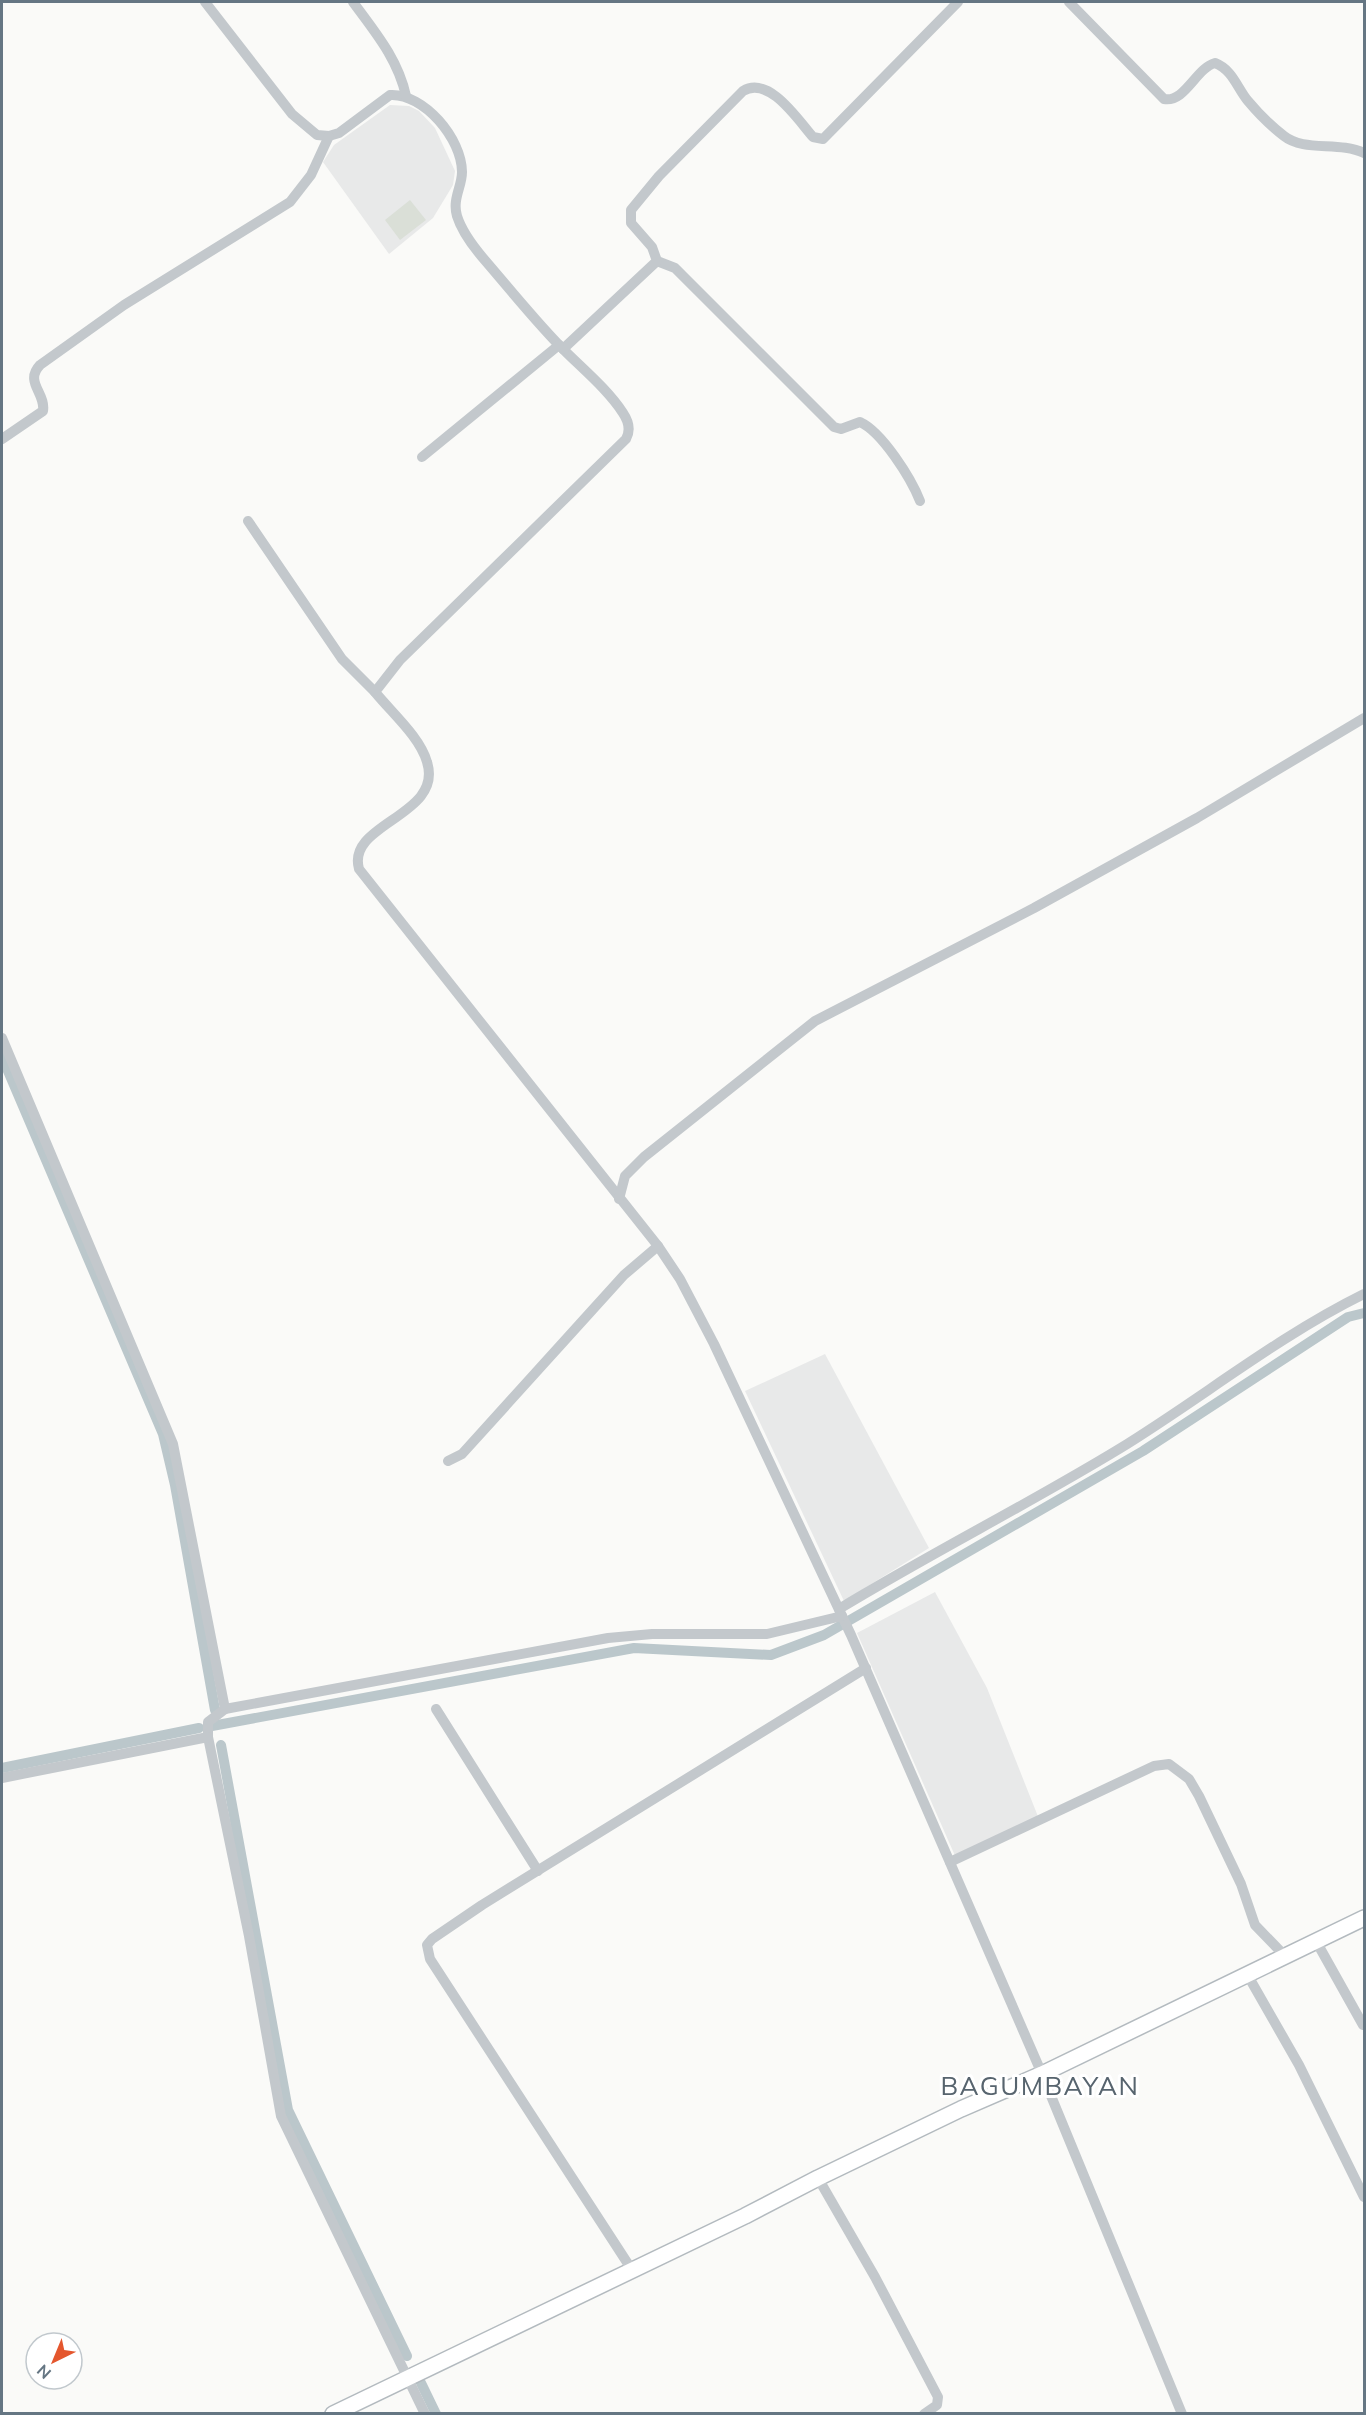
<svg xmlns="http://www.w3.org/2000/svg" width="1366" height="2415" font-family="Mulish,sans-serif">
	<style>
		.built { fill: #e8e9e9 }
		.green { fill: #dadfd7 }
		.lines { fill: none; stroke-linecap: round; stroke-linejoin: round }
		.canal { stroke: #bbc7cb; stroke-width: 10 }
		.secondary-casing { stroke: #b3babf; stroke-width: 18 }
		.minor { stroke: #c3c8cc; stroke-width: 10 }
		.secondary { stroke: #fff; stroke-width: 15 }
		.labels { text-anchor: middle; stroke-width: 6; stroke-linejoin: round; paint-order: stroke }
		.quarter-label { font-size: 26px; letter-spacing: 1.5px; fill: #57646e; stroke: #fff }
	</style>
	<rect width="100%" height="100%" fill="#fafaf8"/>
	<!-- built -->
	<g class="built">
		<polygon points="390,105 409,106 419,111 435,128 455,171 453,185 433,218 389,254 323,162 334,145"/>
		<polygon points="825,1354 929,1548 844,1601 745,1391"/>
		<polygon points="935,1592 987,1688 1039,1819 956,1858 857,1633"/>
	</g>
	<!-- green -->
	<polygon class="green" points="410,200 426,220 400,240 385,220"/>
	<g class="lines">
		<!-- canal -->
		<g class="canal">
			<polyline points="2,1057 163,1434 175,1485 215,1710"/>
			<polyline points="212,1726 634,1648 771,1655 824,1635 1143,1451 1348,1317 1364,1313"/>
			<polyline points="221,1745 288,2110 407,2356"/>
			<polyline points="2,1768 199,1728"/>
			<polyline points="421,2383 436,2414"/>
		</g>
		<defs>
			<polyline id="secondary" points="333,2414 745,2216 818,2178 961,2109 1042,2074 1364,1918"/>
		</defs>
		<!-- secondary casing -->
		<use href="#secondary" class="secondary-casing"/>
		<!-- minor -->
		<g class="minor">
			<path d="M 205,2 L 292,114 L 317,135 L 329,136 L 339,133 L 390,95 C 424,93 462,139 462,172 C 462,187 452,199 457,216 C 462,232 472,245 483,258 C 508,287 532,317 558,344 C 579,366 607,388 623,413 C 629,422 631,430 626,439 L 400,660 L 375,692 C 392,713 420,737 427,762 C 444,816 346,823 359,869 L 658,1246 L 680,1279 L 714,1344 L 851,1635 L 1042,2074 L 1182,2414"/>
			<path d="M 353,2 C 375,32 398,59 406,96"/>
			<path d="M 1069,2 L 1164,99 C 1185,103 1196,68 1215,63 C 1233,70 1237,88 1248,101 C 1258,113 1271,126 1284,136 C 1304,152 1339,141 1364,153"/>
			<path d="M 657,261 L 675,268 L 834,427 L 841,429 L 860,422 C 882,432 911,478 920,501"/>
			<path d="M 563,349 L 657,261 L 652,247 L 631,223 L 631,210 L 659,176 L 743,91 C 769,75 798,120 813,137 L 823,139 L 958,2"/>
			<path d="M 2,439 L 43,411 C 46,393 24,382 40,365 L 124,305 L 290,202 L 311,175 L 329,136"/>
			<polyline points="422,457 559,345"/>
			<polyline points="248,521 342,659 375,692"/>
			<polyline points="2,1038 173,1444 225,1709 208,1722 208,1737 249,1936 281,2116 425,2414"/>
			<polyline points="619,1199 625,1176 644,1157 815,1021 1034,908 1197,818 1364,718"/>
			<polyline points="448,1461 462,1454 624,1275 658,1246"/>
			<path d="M 839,1609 C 931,1553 1027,1505 1119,1449 C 1202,1398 1277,1337 1364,1294"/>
			<polyline points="225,1709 608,1638 652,1634 767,1634 842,1616"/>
			<polyline points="436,1709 538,1871"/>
			<polyline points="2,1778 208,1737"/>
			<polyline points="950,1862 1154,1766 1169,1764 1189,1779 1199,1796 1241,1884 1255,1925 1285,1956"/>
			<polyline points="1316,1941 1363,2025"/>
			<polyline points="1247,1974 1299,2065 1364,2197"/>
			<polyline points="818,2178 875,2277 938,2397 937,2405 924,2414"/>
			<polyline points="632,2270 430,1959 427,1945 432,1939 482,1905 866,1668"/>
		</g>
		<!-- secondary -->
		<use href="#secondary" class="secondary"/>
	</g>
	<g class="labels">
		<!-- quarter labels -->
		<g class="quarter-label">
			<text x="1040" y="2095">BAGUMBAYAN</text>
		</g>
	</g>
	<!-- border -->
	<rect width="1366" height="2415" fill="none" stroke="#657683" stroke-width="6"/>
	<!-- north arrow -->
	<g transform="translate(54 2361) rotate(223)"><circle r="28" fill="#ffffff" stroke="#c1c8cd" stroke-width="1.5"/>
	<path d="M0-4.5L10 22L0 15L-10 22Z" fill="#e4572e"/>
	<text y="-9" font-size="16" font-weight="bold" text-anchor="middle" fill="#657683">N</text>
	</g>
</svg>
